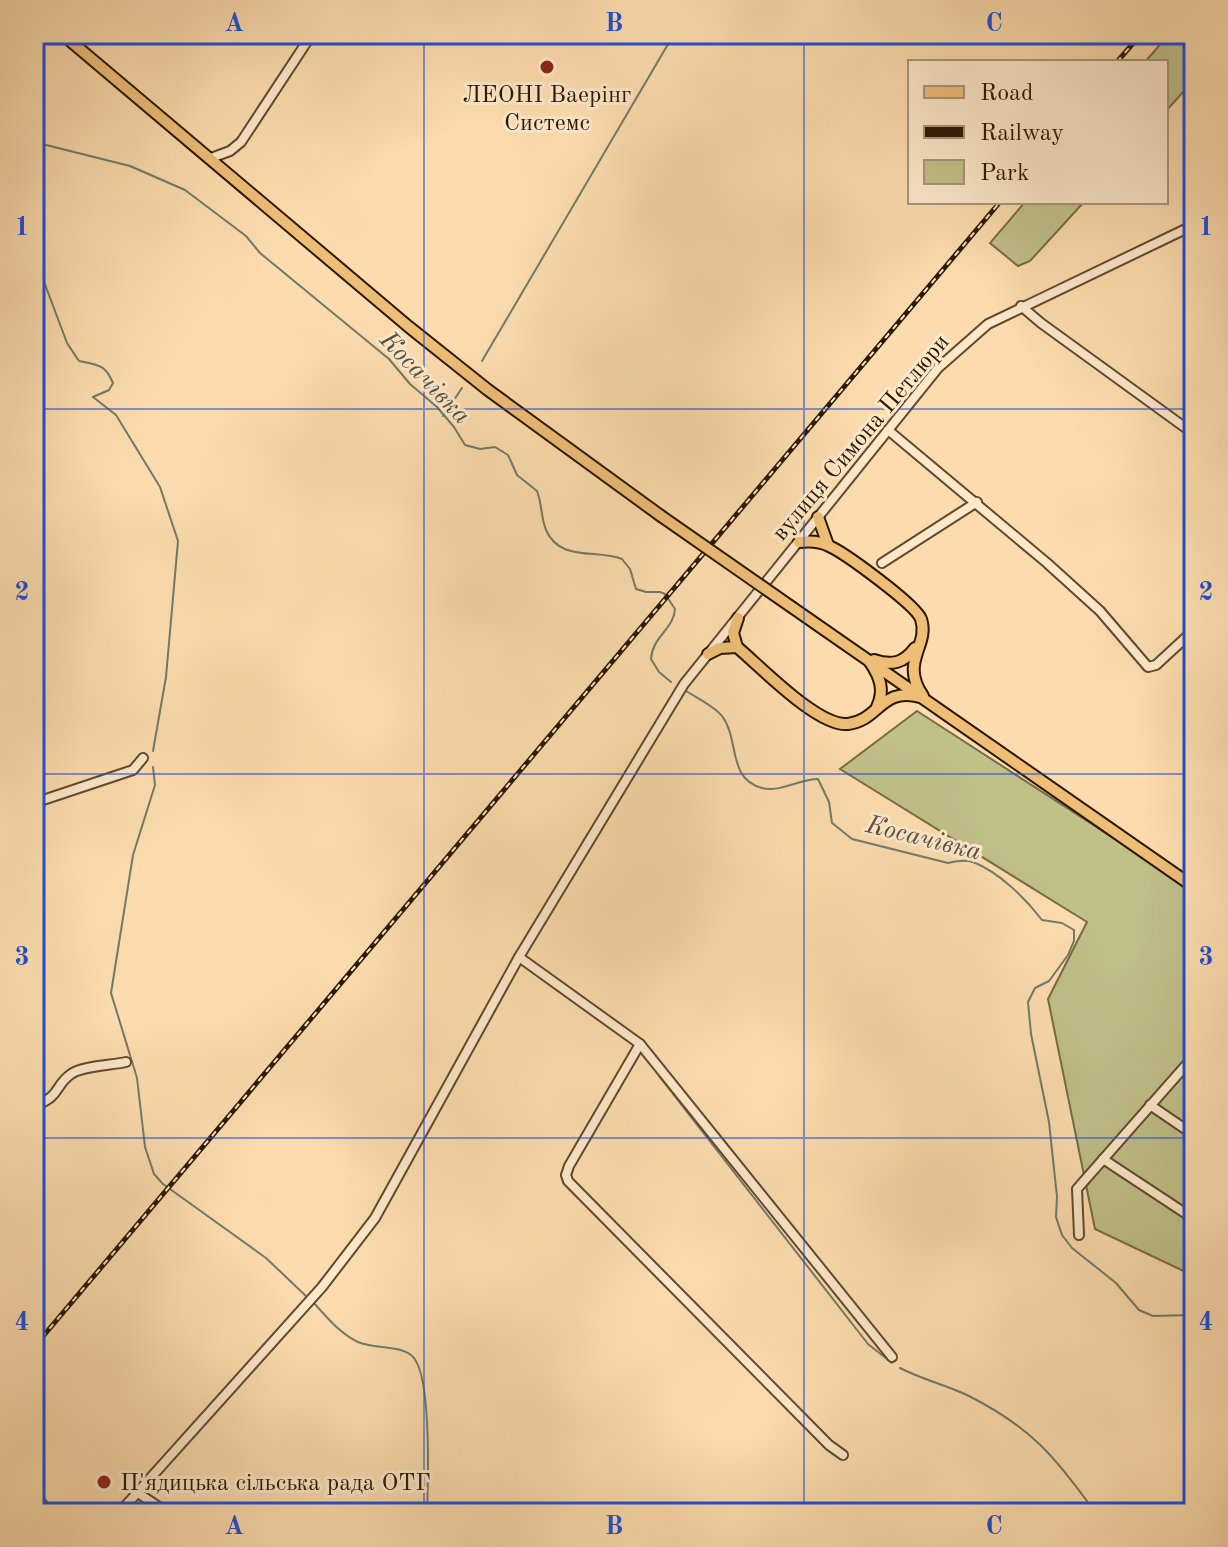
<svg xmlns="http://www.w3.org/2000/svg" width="1228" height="1547" font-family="'Old Standard TT',serif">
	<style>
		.green { fill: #c0c089; stroke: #766c46; stroke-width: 2 }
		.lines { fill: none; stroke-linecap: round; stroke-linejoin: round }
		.stream { stroke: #717a69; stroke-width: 2 }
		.minor-casing { stroke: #60492d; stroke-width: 12 }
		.major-casing { stroke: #2c1802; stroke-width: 14 }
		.minor { stroke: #fde8ca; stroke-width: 8 }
		.major { stroke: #eebe77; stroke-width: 10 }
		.rail-casing { stroke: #2c1802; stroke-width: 5 }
		.rail { stroke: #fde8ca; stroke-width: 2; stroke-dasharray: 6; stroke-linecap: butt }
		.major-bridge-casing { stroke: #2c1802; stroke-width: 14; stroke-linecap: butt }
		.major-bridge { stroke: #eebe77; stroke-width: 10 }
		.grid { fill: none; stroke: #1d4ed8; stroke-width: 2; stroke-opacity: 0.55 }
		.poi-dot { fill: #8f2418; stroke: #fde8ca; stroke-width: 3 }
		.labels { text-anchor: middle; stroke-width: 6; stroke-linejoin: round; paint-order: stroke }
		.poi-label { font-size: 24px; fill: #2c1802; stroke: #fde8ca }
		.street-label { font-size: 24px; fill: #2c1802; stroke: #fde8ca }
		.water-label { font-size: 26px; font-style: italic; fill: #54513e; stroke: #fde8ca }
		.neatline { fill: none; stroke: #1d4ed8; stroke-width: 3 }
		.grid-label { font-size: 26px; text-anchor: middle; font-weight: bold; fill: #1d4ed8 }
	</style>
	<rect width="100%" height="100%" fill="#fcdcae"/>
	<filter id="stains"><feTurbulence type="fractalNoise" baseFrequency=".0025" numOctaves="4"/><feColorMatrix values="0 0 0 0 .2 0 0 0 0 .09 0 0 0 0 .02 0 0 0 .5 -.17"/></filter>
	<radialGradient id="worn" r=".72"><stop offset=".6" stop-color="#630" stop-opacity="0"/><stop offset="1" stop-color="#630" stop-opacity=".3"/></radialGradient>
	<!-- green -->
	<g class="green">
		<polygon points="1169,34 1194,34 1194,80 1166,111 1166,62 1145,62"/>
		<polygon points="1025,202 1084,202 1030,261 1018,266 990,243"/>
		<polygon points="917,711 1194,890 1194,1276 1095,1229 1048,999 1087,922 840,769"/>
	</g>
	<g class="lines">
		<!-- stream -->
		<g class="stream">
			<path d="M 34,142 L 130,166 L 185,190 L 246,236 L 260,253 L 389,359 L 410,384 L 437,407 L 454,427 L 465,445 L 480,449 L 495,447 L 508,455 L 517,475 L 537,491 C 542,504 541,518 546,530 C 560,562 596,549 622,559 L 630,569 L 636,589 L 646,592 L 660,592 L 665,594 L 675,609 C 674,629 652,637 651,659 L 659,672 L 671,682"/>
			<path d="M 34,255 L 67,343 L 79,361 C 98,365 105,364 113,383 L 109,390 L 93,397 L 116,415 L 160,487 L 178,541 L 166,677 L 153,751"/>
			<polyline points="482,361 674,34"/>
			<polyline points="443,416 462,388"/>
			<path d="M 686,691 C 697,698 714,706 722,716 C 740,740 727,779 762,788 C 779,793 800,779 818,779 L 829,802 L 832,823 L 852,839 L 948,863 C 956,861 965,859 973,862 C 999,872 1026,899 1042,920 L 1062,923 L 1074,930 L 1074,941 L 1068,955 L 1049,981 L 1035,988 L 1028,1002 L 1031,1034 L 1049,1122 L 1057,1197 L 1056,1217 L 1062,1235 L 1072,1248 L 1116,1283 L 1139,1310 L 1153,1316 L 1194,1315"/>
			<polyline points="153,767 155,785 133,855 111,993 137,1078 145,1147 154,1174 163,1184 266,1258 307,1297"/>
			<polyline points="659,1076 868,1344 892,1363"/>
			<path d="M 312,1301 C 326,1316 339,1333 358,1342 C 374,1349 397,1345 411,1355 C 432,1370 428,1485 427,1513"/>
			<path d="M 900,1368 C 923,1380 947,1385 969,1396 C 1034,1429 1054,1457 1096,1513"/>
		</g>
		<defs>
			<g id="minor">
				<polyline points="211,158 230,151 241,142 312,34"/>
				<polyline points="1021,306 1041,323 1194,434"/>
				<polyline points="888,430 1047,563 1100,611 1148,667 1156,665 1194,630"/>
				<polyline points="882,563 977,502"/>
				<polyline points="34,803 133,770 143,758"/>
				<polyline points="519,957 640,1044 892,1357"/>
				<polyline points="640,1044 569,1166 566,1175 568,1181 829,1445 843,1455"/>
				<polyline points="1150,1105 1194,1135"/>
				<path d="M 34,1106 C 62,1096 53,1087 71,1074 C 81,1066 113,1065 126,1062"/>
				<polyline points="1103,1159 1194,1219"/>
				<polyline points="1079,1235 1077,1189 1194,1056"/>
				<polyline points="34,1493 49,1513"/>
				<polyline points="138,1493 168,1513"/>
				<polyline points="119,1513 322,1287 375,1218 519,957 684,684 938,368 988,324 1194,225"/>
			</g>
			<g id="major">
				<polyline points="62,34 409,327 488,390 661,516"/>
				<polyline points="818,517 828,545"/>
				<path d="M 799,542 C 808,541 820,541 829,546 C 845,553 916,605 921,619 C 930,646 899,661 923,696"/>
				<polyline points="793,608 1194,887"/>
				<path d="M 738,618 L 733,633 L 737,647 C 761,667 818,727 848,724 C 878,721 882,686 920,697"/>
				<polyline points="708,654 720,648 737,647"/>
				<path d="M 874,660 C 892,666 904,663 915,648"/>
				<path d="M 870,662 C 880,677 885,690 877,707"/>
			</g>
		</defs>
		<!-- minor casing -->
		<use href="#minor" class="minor-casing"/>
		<!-- major casing -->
		<use href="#major" class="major-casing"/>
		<!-- minor -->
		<use href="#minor" class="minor"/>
		<!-- major -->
		<use href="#major" class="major"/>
		<defs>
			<g id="rail">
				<polyline points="1117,62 1141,34"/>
				<polyline points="34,1347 1000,202"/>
			</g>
		</defs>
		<!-- rail casing -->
		<use href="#rail" class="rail-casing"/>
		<!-- rail -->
		<use href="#rail" class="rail"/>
		<defs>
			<polyline id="major-bridge" points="661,516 793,608"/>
		</defs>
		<!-- major-bridge casing -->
		<use href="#major-bridge" class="major-bridge-casing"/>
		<!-- major-bridge -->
		<use href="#major-bridge" class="major-bridge"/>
	</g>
	<!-- grid -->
	<path class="grid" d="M 424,34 L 424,1513M 804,34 L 804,1513M 34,409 L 1194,409M 34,774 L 1194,774M 34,1138 L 1194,1138"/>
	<!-- markers -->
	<g class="poi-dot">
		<circle cx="547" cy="67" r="8"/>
		<circle cx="104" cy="1482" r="8"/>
	</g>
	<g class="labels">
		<!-- poi labels -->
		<g class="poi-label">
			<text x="547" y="102">ЛЕОНІ Ваерінг<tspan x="547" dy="28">Системс</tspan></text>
			<text x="120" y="1490" text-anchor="start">П'ядицька сільська рада ОТГ</text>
		</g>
		<!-- street labels -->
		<g class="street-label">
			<text transform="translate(860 437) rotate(-50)" y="8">вулиця Симона Петлюри</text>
		</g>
		<!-- water labels -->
		<g class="water-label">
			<text transform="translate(426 377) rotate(46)" y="9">Косачівка</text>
			<text transform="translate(924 837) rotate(14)" y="9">Косачівка</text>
		</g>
	</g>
	<!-- margin -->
	<rect width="1228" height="1547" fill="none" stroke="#fcdcae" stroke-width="88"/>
	<!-- legend -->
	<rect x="908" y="60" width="260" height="144" fill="#fde8ca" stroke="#a9957a" stroke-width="2"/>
	<rect x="924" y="86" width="40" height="12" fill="#eebe77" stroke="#a9957a" stroke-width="2"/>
	<text x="980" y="100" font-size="24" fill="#2c1802">Road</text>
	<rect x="924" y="126" width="40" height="12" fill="#2c1802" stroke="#a9957a" stroke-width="2"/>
	<text x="980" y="140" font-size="24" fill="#2c1802">Railway</text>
	<rect x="924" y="160" width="40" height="24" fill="#c0c089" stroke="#a9957a" stroke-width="2"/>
	<text x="980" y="180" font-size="24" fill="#2c1802">Park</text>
	<rect x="44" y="44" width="1140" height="1459" class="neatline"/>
	<g class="grid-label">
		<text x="234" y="31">A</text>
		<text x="614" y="31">B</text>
		<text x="994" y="31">C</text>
		<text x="22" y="235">1</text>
		<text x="1206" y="235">1</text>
		<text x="22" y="600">2</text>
		<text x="1206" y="600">2</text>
		<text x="22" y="965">3</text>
		<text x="1206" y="965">3</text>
		<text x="22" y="1330">4</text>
		<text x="1206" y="1330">4</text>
		<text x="234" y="1534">A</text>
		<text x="614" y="1534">B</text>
		<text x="994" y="1534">C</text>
	</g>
	<rect width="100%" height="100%" filter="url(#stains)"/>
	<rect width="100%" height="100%" fill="url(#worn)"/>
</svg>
